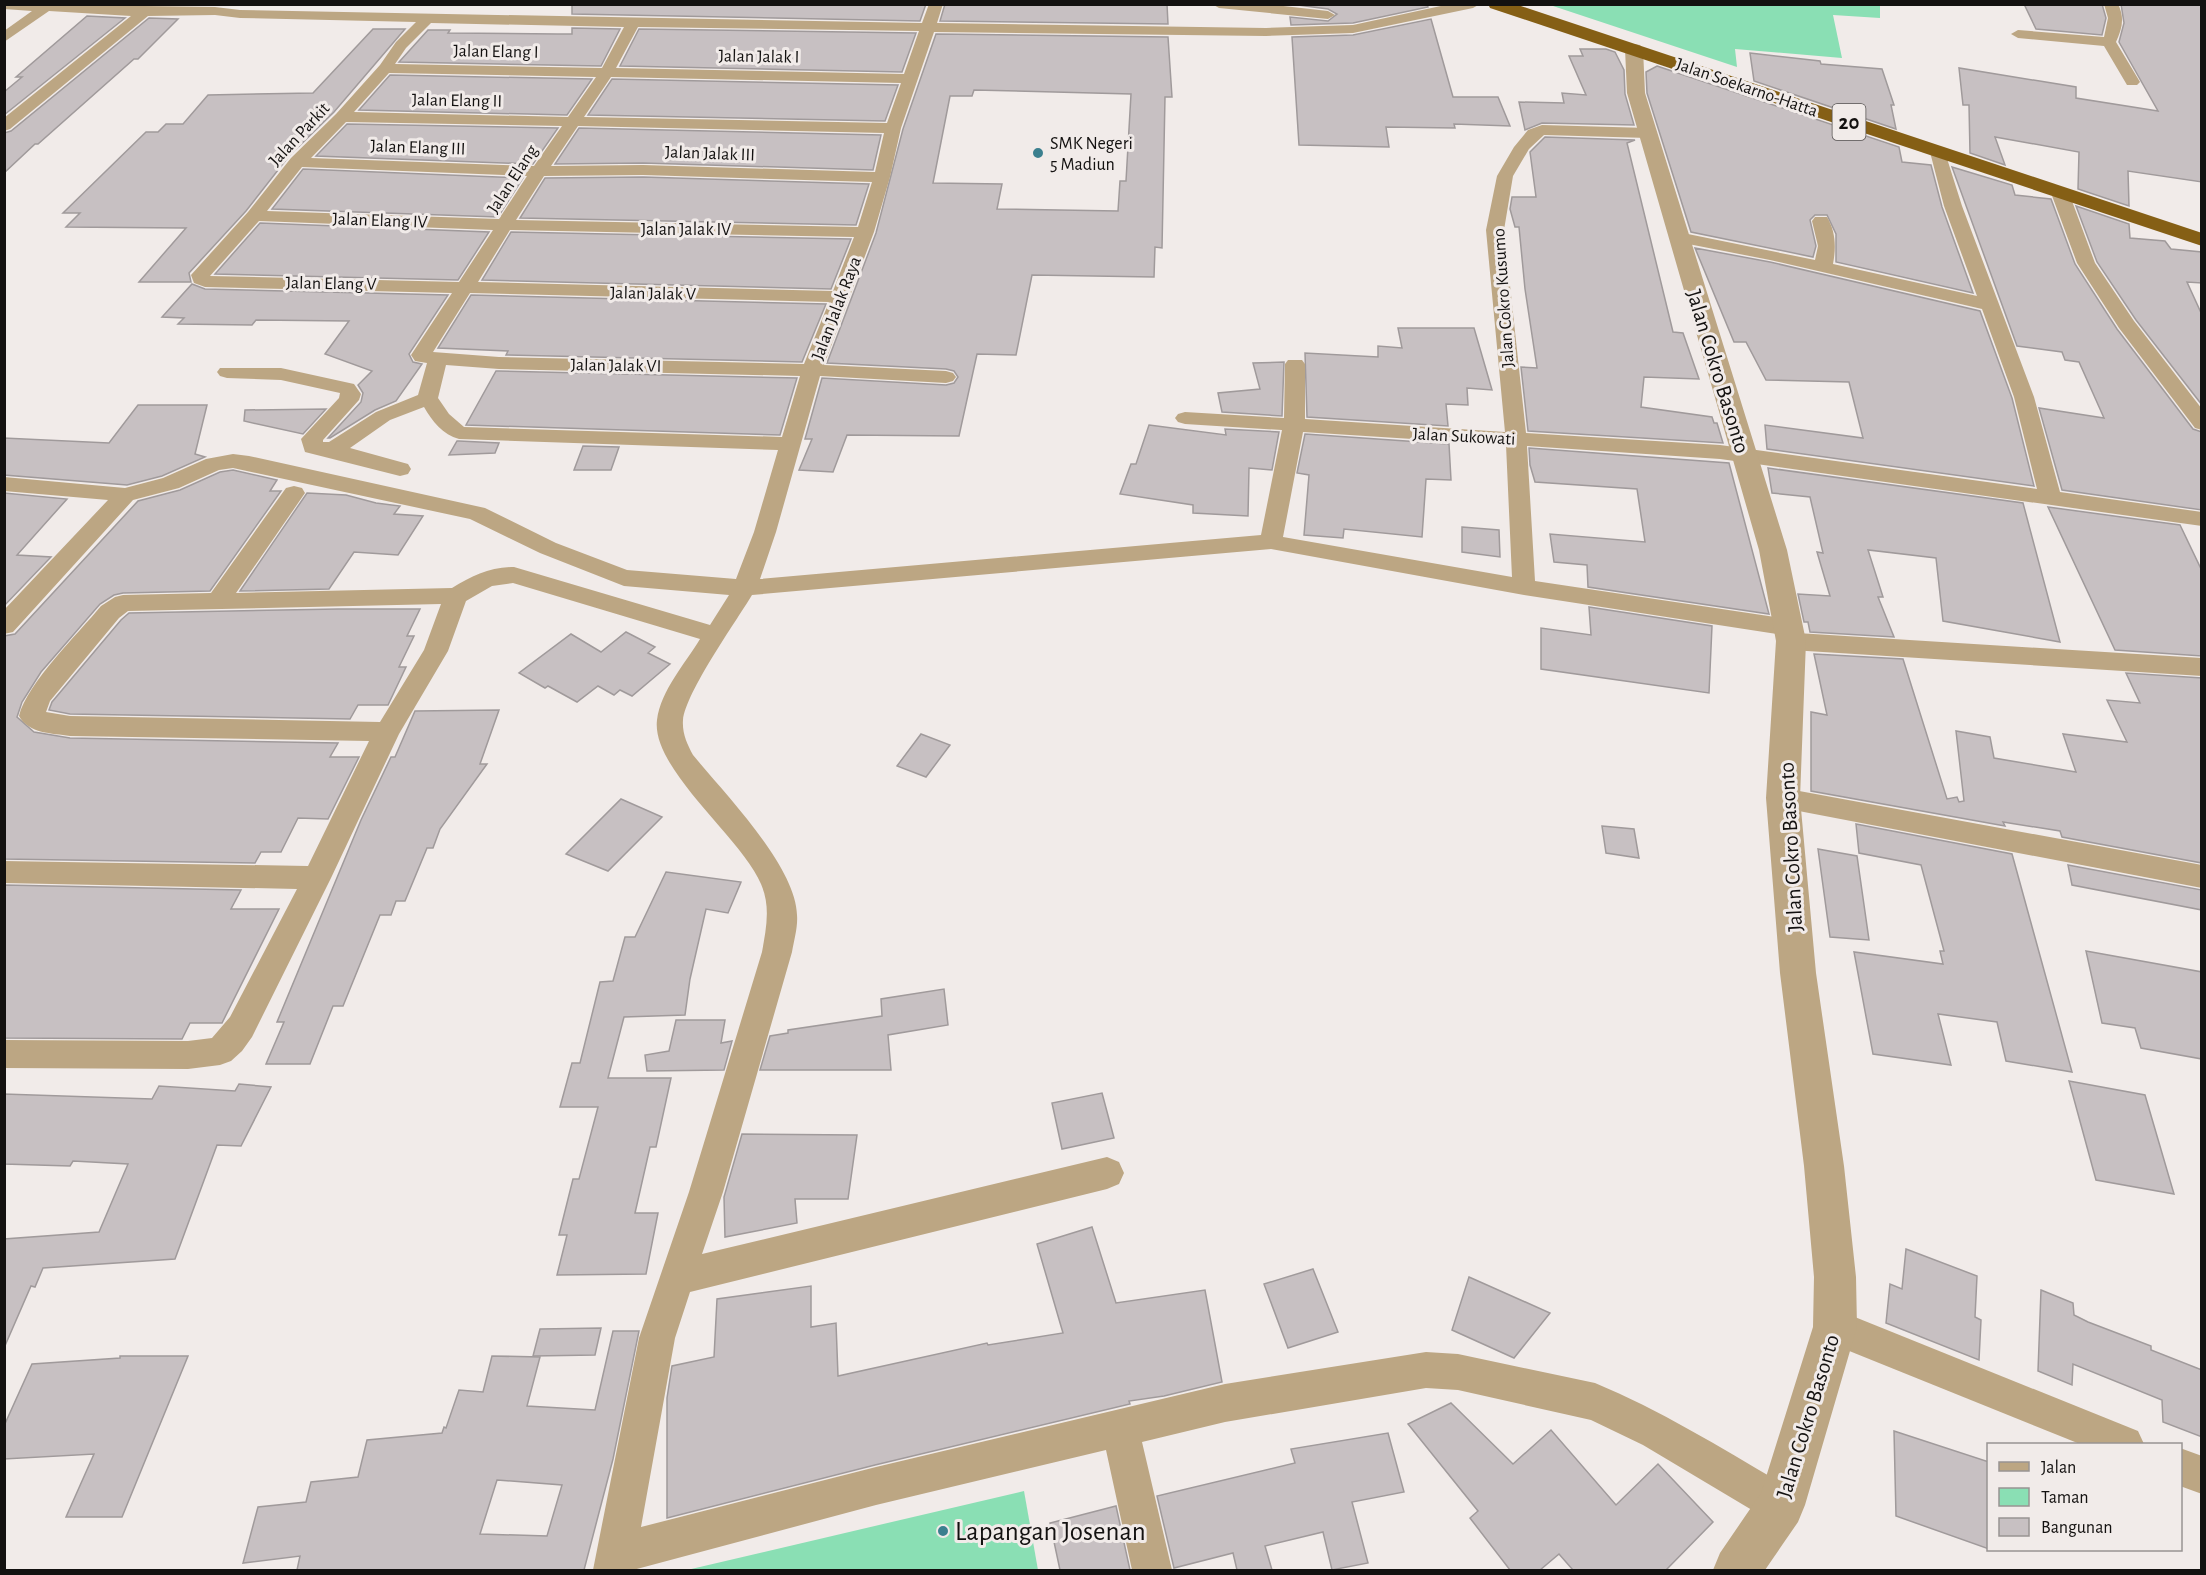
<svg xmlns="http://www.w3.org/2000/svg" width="2206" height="1575" font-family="'Alegreya Sans',sans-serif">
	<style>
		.green { fill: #8adfb4 }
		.building { fill: #c7c0c2; stroke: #a09a9b; stroke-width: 1.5; fill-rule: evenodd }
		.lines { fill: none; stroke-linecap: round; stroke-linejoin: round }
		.minor { fill: #bca683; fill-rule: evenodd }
		.tertiary { fill: #bca683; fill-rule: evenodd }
		.trunk { fill: #855f15; fill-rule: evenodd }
		.poi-dot { fill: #3b7f8e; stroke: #f1ebe9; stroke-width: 2 }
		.labels { text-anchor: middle; stroke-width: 6; stroke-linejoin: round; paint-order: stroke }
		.far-street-label { font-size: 18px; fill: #131110; stroke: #f1ebe9 }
		.far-poi-label { font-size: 18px; fill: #131110; stroke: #f1ebe9; text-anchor: start }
		.shield { fill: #f1ebe9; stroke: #565251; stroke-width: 1.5 }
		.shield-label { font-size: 21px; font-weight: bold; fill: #131110 }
		.street-label { font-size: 22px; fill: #131110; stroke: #f1ebe9 }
		.near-poi-label { font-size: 27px; fill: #131110; stroke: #f1ebe9; text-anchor: start }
	</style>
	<rect width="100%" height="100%" fill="#f1ebe9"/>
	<!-- green -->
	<g class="green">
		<polygon points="1880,5 1880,18 1833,15 1842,58 1735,49 1737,67 1550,5"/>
		<polygon points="1024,1491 1038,1570 687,1570"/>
	</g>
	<!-- building -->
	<g class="building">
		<polygon points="572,4 926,4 920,21 572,14"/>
		<polygon points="945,4 1167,4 1168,24 940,21"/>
		<polygon points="1290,4 1427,4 1428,7 1353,23 1291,25 1290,17 1328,21 1337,14 1328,9"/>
		<polygon points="2024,4 2102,4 2106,18 2102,35 2036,29"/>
		<polygon points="2121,4 2202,4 2202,182 2128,171 2129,206 2078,189 2079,152 1995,137 2005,165 1970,153 1969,105 1963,105 1959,68 2076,87 2076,98 2158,111 2119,42 2124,23"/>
		<polygon points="87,16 125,18 4,115 4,92 22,77 16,77"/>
		<polygon points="149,18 178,19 138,59 134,59 38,144 35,144 4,173 4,133 11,131"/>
		<polygon points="1431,19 1453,97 1498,97 1510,126 1454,124 1455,128 1386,127 1389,147 1299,145 1292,37 1353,35"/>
		<polygon points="572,28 620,29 601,66 399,62 428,30 450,30 448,33 558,34 572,34"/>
		<polygon points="373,29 405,29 334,112 289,156 246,211 189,273 191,282 139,282 186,228 66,227 80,213 63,213 146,132 158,132 166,124 183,124 208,95 313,93"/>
		<polygon points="639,29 916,33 902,72 620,66"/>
		<path d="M 936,34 L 1168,37 L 1172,97 L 1165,97 L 1162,248 L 1155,247 L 1154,277 L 1032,275 L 1016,355 L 977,354 L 959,436 L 847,435 L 833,472 L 799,470 L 812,439 L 805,439 L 822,378 L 946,385 L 954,383 L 958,377 L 954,371 L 946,369 L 827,363 L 876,233 L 903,129 ZM 974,90 L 1131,94 L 1126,181 L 1120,181 L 1118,211 L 997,209 L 1002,184 L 933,183 L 950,96 L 972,96 Z"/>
		<polygon points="1580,49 1606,49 1615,52 1624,70 1625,94 1634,125 1542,123 1525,130 1519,102 1564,103 1562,93 1586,95 1569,56 1583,56"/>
		<polygon points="1750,53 1820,61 1821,64 1882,69 1894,105 1891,105 1896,129 1754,81"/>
		<polygon points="1657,66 1899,147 1902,162 1931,165 1942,207 1973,293 1836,262 1836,234 1827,215 1815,215 1810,220 1816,246 1813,257 1691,232 1647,93 1646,72"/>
		<polygon points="390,75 592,79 567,115 359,110"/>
		<polygon points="612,79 898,85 885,121 588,115"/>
		<polygon points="347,124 558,128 533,164 316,156"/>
		<polygon points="579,128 881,135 873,170 643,163 555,164"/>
		<polygon points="1545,137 1635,140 1627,143 1673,332 1683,333 1699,379 1644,377 1641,407 1712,417 1714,423 1717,423 1723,443 1528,431 1521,367 1537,368 1525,289 1519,227 1515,227 1510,209 1512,197 1536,197 1530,152"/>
		<polygon points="1952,167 2012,185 2015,195 2051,199 2075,264 2117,329 2193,429 2202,432 2202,510 2062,490 2039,408 2104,418 2079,362 2065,360 2062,352 2017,346"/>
		<polygon points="303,169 523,178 498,217 272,209"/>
		<polygon points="643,177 869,184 856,225 520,218 545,178"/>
		<polygon points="2076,206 2129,224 2130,238 2165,241 2171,249 2202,252 2202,283 2187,282 2202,315 2202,405 2136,320 2097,262"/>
		<polygon points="260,223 489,232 458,280 215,274"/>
		<polygon points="511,232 851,239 831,289 482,280"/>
		<polygon points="1695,248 1770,262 1980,311 2012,398 2034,486 1767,449 1765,425 1863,438 1849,382 1766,380 1746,342 1734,342"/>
		<polygon points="192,284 205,289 448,295 409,354 413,362 422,364 396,401 375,410 330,438 328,438 361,402 363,393 358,385 372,371 325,354 349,321 256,320 252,325 178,324 184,318 162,317"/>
		<polygon points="471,295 826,304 802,362 506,355 508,351 438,348"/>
		<polygon points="1398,328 1474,328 1492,390 1467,388 1468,405 1446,404 1448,426 1307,417 1305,353 1378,357 1378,346 1402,348"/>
		<polygon points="1284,362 1282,416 1222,412 1218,393 1260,389 1253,363"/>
		<polygon points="496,371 499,371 797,378 780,435 466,425"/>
		<polygon points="138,405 207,405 195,454 205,457 162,476 127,485 4,475 4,438 109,443"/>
		<polygon points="326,409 303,434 244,421 245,410"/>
		<polygon points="1149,425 1226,435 1225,429 1279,432 1272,470 1249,468 1248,516 1193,513 1193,505 1120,494 1131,464 1136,464"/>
		<polygon points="1305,434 1449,444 1451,480 1426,479 1422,537 1344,529 1343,538 1304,535 1309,475 1297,473"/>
		<polygon points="457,441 459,441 499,443 495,453 449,455"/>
		<polygon points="583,446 619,447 611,470 574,470"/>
		<polygon points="1529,448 1729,463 1769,614 1588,587 1587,565 1554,562 1550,534 1645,542 1637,489 1535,482 1530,465"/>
		<polygon points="1768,468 2023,503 2060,642 1943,621 1936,558 1868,550 1883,597 1878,597 1894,637 1810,632 1808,622 1804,622 1798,594 1830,596 1817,552 1823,553 1810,497 1772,493"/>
		<polygon points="233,470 277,480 270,491 281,491 210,591 123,593 114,595 100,604 41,672 22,702 17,717 34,732 70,738 338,743 330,757 359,757 328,819 298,818 281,852 261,852 255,863 4,859 4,636 15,634 138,501 180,490 220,472"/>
		<polygon points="4,493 67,499 17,555 51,557 4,606"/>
		<polygon points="307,493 346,495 376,503 400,506 394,514 423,516 398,555 354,552 329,589 240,591"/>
		<polygon points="2048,507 2180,525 2202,571 2202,656 2115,650"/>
		<polygon points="1462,527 1499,530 1500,557 1462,552"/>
		<polygon points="1589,607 1712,626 1709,693 1541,669 1541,628 1591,635"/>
		<polygon points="338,609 420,609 407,636 414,636 399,667 406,667 388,705 358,705 350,719 70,714 49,710 52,702 121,620 129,613"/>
		<polygon points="626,632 655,647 648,653 670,664 632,696 620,690 614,695 598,686 577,702 548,686 545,688 519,673 571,634 601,652"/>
		<polygon points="1814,654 1903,659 1947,799 1957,797 1959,802 1964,801 1956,731 1990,737 1994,758 2076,772 2063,734 2127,742 2107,700 2140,703 2126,673 2202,678 2202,863 2062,837 2060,831 2003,822 2005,826 1811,791 1811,712 1827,715"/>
		<polygon points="499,710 480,764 487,764 440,829 433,848 427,848 405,901 396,901 391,915 380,915 343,1006 333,1006 310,1064 266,1064 284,1022 277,1022 361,820 391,757 395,757 415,711"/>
		<polygon points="921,734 950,745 926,777 897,766"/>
		<polygon points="621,799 662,817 608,871 566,854"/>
		<polygon points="1856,824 2012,854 2072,1072 2006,1061 1997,1022 1938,1014 1951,1065 1873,1054 1854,952 1943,964 1940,951 1944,951 1921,865 1859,853"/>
		<polygon points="1602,826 1634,829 1639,858 1606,853"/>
		<polygon points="1818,849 1857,856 1869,940 1830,937"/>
		<polygon points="2068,865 2202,890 2202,910 2072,885"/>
		<polygon points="666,872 741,882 728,913 706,909 690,979 685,1015 624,1017 608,1078 671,1078 656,1147 650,1147 635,1213 658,1213 646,1274 557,1275 567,1235 559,1235 573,1179 579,1179 598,1107 560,1107 572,1063 580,1063 600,982 613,981 625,937 635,937"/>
		<polygon points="4,885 241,890 231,909 279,909 222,1023 190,1023 182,1039 4,1038"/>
		<polygon points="2086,951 2202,972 2202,1059 2141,1048 2135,1028 2102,1023"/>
		<polygon points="944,989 948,1025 888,1035 891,1070 760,1070 770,1036 788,1033 788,1030 882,1016 881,999"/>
		<polygon points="676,1020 725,1020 721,1043 732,1041 724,1070 647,1071 645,1055 669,1051"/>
		<polygon points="2069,1081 2145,1095 2174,1194 2096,1180"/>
		<polygon points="239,1084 271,1087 241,1146 217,1145 175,1259 43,1268 35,1287 31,1286 4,1348 4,1239 99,1232 128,1164 73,1161 70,1166 4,1164 4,1094 152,1099 159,1086 235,1091"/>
		<polygon points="1102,1093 1114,1138 1062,1149 1052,1103"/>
		<polygon points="742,1134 857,1135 848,1199 795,1199 797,1223 725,1237 724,1197"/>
		<polygon points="1092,1227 1116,1303 1205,1290 1222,1382 1164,1396 1129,1401 1130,1404 875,1465 667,1518 667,1398 672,1366 714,1357 717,1299 811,1286 811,1327 836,1323 838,1376 987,1343 988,1345 1063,1333 1037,1244"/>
		<polygon points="1906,1249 1977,1276 1975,1317 1981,1320 1979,1360 1886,1323 1890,1284 1902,1289"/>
		<polygon points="1313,1269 1338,1332 1288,1348 1264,1284"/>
		<polygon points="1469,1277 1550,1313 1514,1358 1452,1330"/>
		<polygon points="2041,1290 2073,1303 2074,1315 2088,1322 2151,1346 2151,1350 2202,1370 2202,1437 2163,1422 2162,1400 2073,1364 2072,1385 2038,1371"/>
		<polygon points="601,1328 595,1355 533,1356 540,1329"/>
		<path d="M 613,1331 L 639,1331 L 613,1459 L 584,1570 L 297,1570 L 300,1556 L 243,1563 L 258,1507 L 306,1502 L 311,1482 L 358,1477 L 367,1440 L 442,1433 L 444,1427 L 446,1428 L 459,1390 L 483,1392 L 492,1356 L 540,1357 L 527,1406 L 595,1410 ZM 497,1480 L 562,1485 L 547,1536 L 480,1534 Z"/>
		<polygon points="120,1356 188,1356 122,1517 66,1517 94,1454 4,1459 4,1426 32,1364 120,1358"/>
		<polygon points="1451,1403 1513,1464 1551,1430 1616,1505 1658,1464 1713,1522 1666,1570 1573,1570 1559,1554 1540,1570 1510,1570 1470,1518 1478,1511 1408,1424"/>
		<polygon points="1894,1431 1989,1462 1989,1549 1896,1516"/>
		<polygon points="1388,1433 1404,1492 1352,1502 1368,1563 1332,1570 1323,1532 1265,1546 1272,1570 1237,1570 1233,1553 1174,1568 1157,1496 1295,1463 1291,1449"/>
		<polygon points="1116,1506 1130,1570 1060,1570 1050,1523"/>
	</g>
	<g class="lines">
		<!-- minor -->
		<g class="minor">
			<path d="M 4,4 L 215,7 L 240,10 L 922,23 L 929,4 L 943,4 L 937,23 L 1266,28 L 1353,25 L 1450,4 L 1480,4 L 1473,8 L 1353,33 L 1266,36 L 934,32 L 901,128 L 890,177 L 874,232 L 824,365 L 946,371 L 953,373 L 956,377 L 953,381 L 946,383 L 820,376 L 776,532 L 760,579 L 1261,535 L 1282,430 L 1185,424 L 1178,422 L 1175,418 L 1178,414 L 1185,412 L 1284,418 L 1285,364 L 1288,360 L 1302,360 L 1305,364 L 1305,419 L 1505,432 L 1486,230 L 1497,176 L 1514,147 L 1528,130 L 1542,125 L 1648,128 L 1656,133 L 1648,138 L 1544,135 L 1529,149 L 1513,176 L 1504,230 L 1526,433 L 1720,445 L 2037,489 L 2014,397 L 1982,309 L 1770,260 L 1678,242 L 1672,241 L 1669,237 L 1672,233 L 1678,232 L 1815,260 L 1818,246 L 1812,221 L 1815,217 L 1827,217 C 1836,232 1836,248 1833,264 L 1977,296 L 1944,206 L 1930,152 L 1932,149 L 1944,149 L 1962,206 L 2034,397 L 2060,492 L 2202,512 L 2202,526 L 1720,459 L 1527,446 L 1535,581 L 1788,619 L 1797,621 L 1800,627 L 1797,633 L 2202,658 L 2202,676 L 1791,650 L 1782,647 L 1779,641 L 1783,635 L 1524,595 L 1271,549 L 752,595 C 735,623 686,692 683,720 C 682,733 687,744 693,755 C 724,793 796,866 797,915 C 798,927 794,940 792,952 L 723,1192 L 702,1254 L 1107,1157 L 1119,1162 L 1124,1173 L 1119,1184 L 1107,1189 L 690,1292 L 675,1338 L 641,1527 L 876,1467 L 1225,1384 L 1426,1352 L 1458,1354 L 1595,1383 C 1665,1412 1729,1453 1795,1491 L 1800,1505 L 1795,1519 L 1781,1524 L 1767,1519 L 1643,1445 L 1591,1420 L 1458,1390 L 1426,1388 L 1225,1422 L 1142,1442 L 1172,1570 L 1132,1570 L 1106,1450 L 876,1505 L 633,1570 L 593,1570 L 639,1338 L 689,1192 L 762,952 C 766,929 771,907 761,884 C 742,838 651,769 657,720 C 661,690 685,664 700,639 L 513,583 L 492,586 L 466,601 L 448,651 L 399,734 L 331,878 L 252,1037 L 242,1051 L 231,1061 L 220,1065 L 188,1069 L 4,1068 L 4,1040 L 188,1041 L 212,1038 L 230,1017 L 297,889 L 4,883 L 4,861 L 308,866 L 369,741 L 70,736 C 52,733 29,734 19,716 C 27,683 79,633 101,606 L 115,597 L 123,595 L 211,593 L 286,488 L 294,486 L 302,488 L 305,493 L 236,593 L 452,588 C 472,576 490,567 514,567 L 710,625 L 729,595 L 624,586 L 540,553 L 470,519 L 233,468 L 219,470 L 179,488 L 133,500 L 13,632 L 4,634 L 4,610 L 108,500 L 4,491 L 4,477 L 125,488 L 163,478 L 206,459 L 233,454 L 249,456 L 485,508 L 556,543 L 627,570 L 736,579 L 754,532 L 778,450 L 459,439 C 443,435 432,421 424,407 L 390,420 L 350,448 L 408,464 L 411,469 L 408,474 L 400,476 L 305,452 L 301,439 L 339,398 L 340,393 L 281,380 L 227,378 L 220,376 L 217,372 L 220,368 L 281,368 L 354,384 L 361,394 L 359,400 L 323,440 L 323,442 L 329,442 L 376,412 L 418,395 L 427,363 L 415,361 L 411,355 L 452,293 L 205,287 L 194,283 L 191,275 L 248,212 L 291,158 L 336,114 L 380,65 L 396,42 L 416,22 L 240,18 L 215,15 L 148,16 L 10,129 L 4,131 L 4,118 L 131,16 L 49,11 L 4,42 L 4,31 L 32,11 L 4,9 ZM 431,23 L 624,27 L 602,68 L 395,64 L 406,48 ZM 638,27 L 919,31 L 904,74 L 616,68 ZM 389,73 L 596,77 L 568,117 L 354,112 ZM 611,77 L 901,83 L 887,123 L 584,117 ZM 346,122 L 562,126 L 534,166 L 311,158 ZM 578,126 L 884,133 L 875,172 L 643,165 L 551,166 ZM 302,167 L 527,176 L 499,219 L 267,211 ZM 643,175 L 872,182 L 858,227 L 516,220 L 544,176 ZM 259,221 L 493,230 L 459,282 L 210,276 ZM 510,230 L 854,237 L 833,291 L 478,282 ZM 470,293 L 829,302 L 804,364 L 499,357 L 433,352 ZM 446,365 L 499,369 L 800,376 L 782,437 L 464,427 L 449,414 L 438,398 ZM 1303,432 L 1506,445 L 1512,577 L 1283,537 ZM 441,604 L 424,650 L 380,722 L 70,716 L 46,712 L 50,701 L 119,618 L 128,611 Z"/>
			<polygon points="1212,4 1266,4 1328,11 1335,15 1328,19 1219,8"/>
			<path d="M 2104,4 L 2118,4 C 2125,18 2122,29 2116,42 L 2140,82 L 2137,85 L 2127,85 L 2104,46 L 2018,38 L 2011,34 L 2018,30 L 2104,37 L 2108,18 Z"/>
			<polygon points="2060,188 2066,189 2069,193 2095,263 2134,321 2202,409 2202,430 2195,428 2119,328 2077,263 2051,193 2054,189"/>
			<polygon points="1783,788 2202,865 2202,888 1783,808 1773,805 1769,798 1773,791"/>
			<polygon points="1835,1309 2138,1431 2144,1444 2080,1444 1822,1340 1817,1327 1822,1314"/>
			<polygon points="2180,1448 2202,1456 2202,1494 2180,1486"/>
		</g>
		<!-- tertiary -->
		<polygon class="tertiary" points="1634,44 1640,45 1643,49 1645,93 1787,550 1806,641 1800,798 1816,973 1844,1166 1856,1277 1857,1327 1805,1505 1798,1522 1765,1570 1713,1570 1720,1553 1761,1493 1813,1327 1814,1277 1804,1166 1780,973 1766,798 1776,641 1759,550 1627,93 1625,49 1628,45"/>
		<!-- trunk -->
		<polygon class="trunk" points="1488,4 1515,4 2202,233 2202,246 1490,8"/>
	</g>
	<!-- markers -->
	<g class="poi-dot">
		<circle cx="1038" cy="153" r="6"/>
		<circle cx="943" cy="1531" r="6"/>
	</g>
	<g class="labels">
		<!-- far-street labels -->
		<g class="far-street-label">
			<text transform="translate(496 51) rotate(1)" y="6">Jalan Elang I</text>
			<text transform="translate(759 56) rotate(1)" y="6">Jalan Jalak I</text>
			<text transform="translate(1747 87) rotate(19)" y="6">Jalan Soekarno-Hatta</text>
			<text transform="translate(457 100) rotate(1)" y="6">Jalan Elang II</text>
			<text transform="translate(299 134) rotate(-47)" y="6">Jalan Parkit</text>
			<text transform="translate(418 147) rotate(2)" y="6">Jalan Elang III</text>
			<text transform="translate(710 153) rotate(2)" y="6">Jalan Jalak III</text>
			<text transform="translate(512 179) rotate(-57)" y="6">Jalan Elang</text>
			<text transform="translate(380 220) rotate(2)" y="6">Jalan Elang IV</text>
			<text x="686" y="235">Jalan Jalak IV</text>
			<text transform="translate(331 283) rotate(1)" y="6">Jalan Elang V</text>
			<text transform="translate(653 293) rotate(1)" y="6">Jalan Jalak V</text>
			<text transform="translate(1503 298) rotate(-94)" y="6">Jalan Cokro Kusumo</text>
			<text transform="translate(836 308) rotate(-69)" y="6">Jalan Jalak Raya</text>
			<text transform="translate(616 365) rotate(1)" y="6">Jalan Jalak VI</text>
			<text transform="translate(1464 436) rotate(3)" y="6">Jalan Sukowati</text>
		</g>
		<!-- far-poi labels -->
		<g class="far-poi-label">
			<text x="1050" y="149">SMK Negeri<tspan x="1050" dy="21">5 Madiun</tspan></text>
		</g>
		<!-- shield labels -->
		<rect class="shield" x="1832.5" y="104" width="33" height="36" rx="4.5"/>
		<g class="shield-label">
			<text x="1849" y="129">20</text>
		</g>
		<!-- street labels -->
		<g class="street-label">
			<text transform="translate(1719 371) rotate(73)" y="8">Jalan Cokro Basonto</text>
			<text transform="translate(1790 847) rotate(-93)" y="8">Jalan Cokro Basonto</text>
			<text transform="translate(1807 1416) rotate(-73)" y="8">Jalan Cokro Basonto</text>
		</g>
		<!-- near-poi labels -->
		<g class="near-poi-label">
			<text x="955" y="1540">Lapangan Josenan</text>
		</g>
	</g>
	<!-- border -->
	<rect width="2206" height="1575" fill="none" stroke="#131110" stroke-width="12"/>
	<!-- legend -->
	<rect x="1987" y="1443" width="195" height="108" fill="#f1ebe9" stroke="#989492" stroke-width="1.5"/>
	<rect x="1999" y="1462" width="30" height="9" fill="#bca683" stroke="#989492" stroke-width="1.5"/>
	<text x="2041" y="1473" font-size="18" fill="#131110">Jalan</text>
	<rect x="1999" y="1488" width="30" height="18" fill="#8adfb4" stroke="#989492" stroke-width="1.5"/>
	<text x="2041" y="1503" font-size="18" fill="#131110">Taman</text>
	<rect x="1999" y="1518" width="30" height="18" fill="#c7c0c2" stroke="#989492" stroke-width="1.5"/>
	<text x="2041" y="1533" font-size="18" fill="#131110">Bangunan</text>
</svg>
